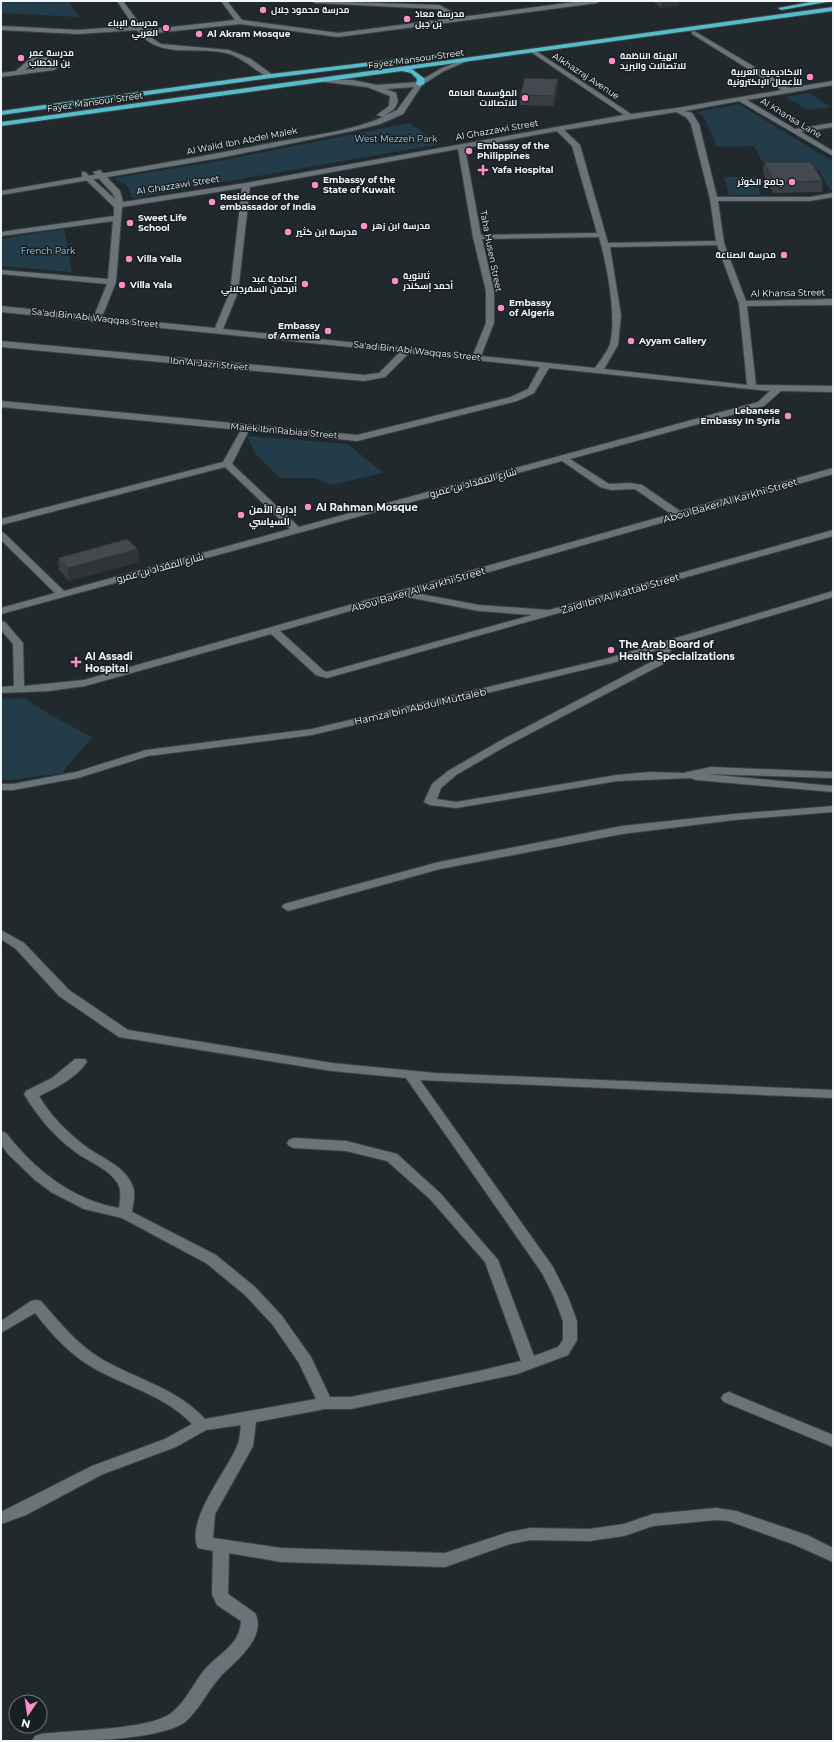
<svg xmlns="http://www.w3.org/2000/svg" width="834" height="1742" font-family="Montserrat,Cairo,sans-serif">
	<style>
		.green { fill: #233c49 }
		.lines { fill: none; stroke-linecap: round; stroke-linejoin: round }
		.street-casing { stroke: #3d4347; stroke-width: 2 }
		.secondary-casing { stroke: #3d4347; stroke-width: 2 }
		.highway-casing { stroke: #3d4347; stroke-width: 2 }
		.street { fill: #6a7378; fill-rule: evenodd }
		.secondary { fill: #6a7378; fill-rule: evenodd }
		.highway { fill: #55bccb; fill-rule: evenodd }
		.wall { fill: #3a3f45 }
		.shaded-wall { fill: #303338 }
		.building { fill: #444950; stroke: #303338 }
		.poi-dot { fill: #fa8fc7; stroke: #171f23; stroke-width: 1.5 }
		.labels { text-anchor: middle; stroke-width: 3; stroke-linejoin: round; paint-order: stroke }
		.far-poi-label { font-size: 9px; font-weight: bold; fill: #f0f5f8; stroke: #171f23; text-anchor: start }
		.far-street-label { font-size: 9px; fill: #f0f5f8; stroke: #171f23 }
		.far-park-label { font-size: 9px; fill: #90d7fa; stroke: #171f23 }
		.street-label { font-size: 10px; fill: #f0f5f8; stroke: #171f23 }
		.poi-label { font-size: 10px; font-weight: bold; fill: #f0f5f8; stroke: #171f23; text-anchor: start }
	</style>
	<rect width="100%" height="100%" fill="#21292d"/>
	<!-- green -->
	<g class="green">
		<polygon points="1,1 68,1 79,17 1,13"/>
		<polygon points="809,93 830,107 808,110 786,97"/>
		<polygon points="738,104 833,161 833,190 830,190 819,170 762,161 754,146 717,147 704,117 697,112"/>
		<polygon points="409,123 440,144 133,198 127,186 115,178 219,161"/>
		<polygon points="724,177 755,177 761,195 729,195"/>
		<polygon points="64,229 72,272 1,266 1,239"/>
		<polygon points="247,436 348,444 383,473 331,485 315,478 280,478 255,453"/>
		<polygon points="25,698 50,715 92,737 62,773 11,780 1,779 1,699"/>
	</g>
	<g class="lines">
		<defs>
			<g id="street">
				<path d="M 117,1 L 123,1 L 144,30 L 235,20 L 221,1 L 227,1 L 242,20 L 338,33 L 454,18 L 438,9 L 315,3 L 312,1 L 439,5 L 462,17 L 582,1 L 600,1 L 597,3 L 338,37 L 240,24 L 146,34 L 161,44 L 229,50 L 251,59 L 273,75 L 275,76 L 271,78 C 256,73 244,57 226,53 C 195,46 158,60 137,30 L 78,34 L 1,30 L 1,26 L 78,30 L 134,26 Z"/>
				<path d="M 694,31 L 790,88 L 833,81 L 833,85 L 747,100 L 795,129 L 833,123 L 833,127 L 801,132 L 833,151 L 833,156 L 739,101 L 685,111 L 692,113 L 699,124 L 717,197 L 810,197 L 833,193 L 833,197 L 810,201 L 718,201 L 724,243 L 746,301 L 833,299 L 833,305 L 747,306 L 756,385 L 833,386 L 833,392 L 781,391 L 764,406 L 570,459 L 609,484 L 630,483 L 642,485 L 680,511 L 833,468 L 833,474 L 415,593 L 479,605 L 549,610 L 833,530 L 833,536 L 327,678 L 316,675 L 271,634 L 85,686 L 49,691 L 1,693 L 1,687 L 14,686 L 13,644 L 1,630 L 1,621 L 5,622 L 23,643 L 24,686 L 84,680 L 671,514 L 635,489 L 611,490 L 600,487 L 562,461 L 1,614 L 1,608 L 55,593 L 1,540 L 1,532 L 4,533 L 64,591 L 290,529 L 225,467 L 1,525 L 1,519 L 223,462 L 241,430 L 1,407 L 1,401 L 357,435 L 511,397 L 528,389 L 540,367 L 409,353 L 385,377 L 364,381 L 1,347 L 1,341 L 364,375 L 379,373 L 400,352 L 1,312 L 1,306 L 94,316 L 107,284 L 1,274 L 1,270 L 108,279 L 113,221 L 1,236 L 1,232 L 114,216 L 114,207 L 82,176 L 82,172 L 85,172 L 115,199 L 113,194 L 93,172 L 100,170 L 120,191 L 123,202 L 246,183 L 624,115 L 531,52 L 530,51 L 533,49 L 631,114 L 677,108 L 782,90 L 692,34 L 692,32 ZM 676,112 L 686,117 L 691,124 L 710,199 L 716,241 L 608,243 L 580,145 L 564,130 ZM 557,131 L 572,146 L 597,233 L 481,235 L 465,148 ZM 458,149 L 473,237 L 486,291 L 486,323 L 473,355 L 223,329 L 238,292 L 250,187 ZM 242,188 L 230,292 L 215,328 L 102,317 L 116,282 L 122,207 ZM 599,237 C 607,265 617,317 610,344 C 607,352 600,361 595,368 L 481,356 L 494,323 L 494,291 L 482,239 ZM 717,245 L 739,304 L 747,385 L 604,369 L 618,345 L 621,315 L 610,247 ZM 549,368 L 770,391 L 758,402 L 299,527 L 232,464 L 249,430 L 357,441 L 517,401 L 534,393 ZM 402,596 L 479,611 L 532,615 L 327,672 L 324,671 L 280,631 Z"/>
				<path d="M 34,55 L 55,60 L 57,68 L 54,70 L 1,77 L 1,73 L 16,71 ZM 36,59 L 50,62 L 50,66 L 25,70 Z"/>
				<polygon points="833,591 833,597 674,645 663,664 506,746 456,775 441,788 437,799 456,802 617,775 650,772 683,773 711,767 833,772 833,778 706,774 833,786 833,792 696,780 691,778 617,781 456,808 430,805 424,802 432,784 448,771 498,742 655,660 661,649 612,663 312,735 148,756 78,778 13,790 1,790 1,784 13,784 76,772 146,750 312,729 609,658"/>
				<polygon points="833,806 833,812 734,820 622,834 440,869 288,911 282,907 284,904 439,862 622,826 734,814"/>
				<path d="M 1,930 L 24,943 L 69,990 L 128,1030 L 332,1063 L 435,1073 L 833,1090 L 833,1098 L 420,1080 L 553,1267 L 568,1297 L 577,1321 L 577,1340 L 568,1355 L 517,1374 L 351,1409 L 325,1409 L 256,1422 L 253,1446 L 215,1514 L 213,1538 L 281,1548 L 445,1553 L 509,1532 L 531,1528 L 589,1529 L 624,1524 L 653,1514 L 716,1508 L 736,1511 L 807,1535 L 833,1548 L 833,1562 L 795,1545 L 729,1521 L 716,1520 L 653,1526 L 624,1536 L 589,1541 L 531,1540 L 510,1544 L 445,1567 L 281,1562 L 229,1553 L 228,1594 L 255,1613 C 266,1634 242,1656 228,1669 C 210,1684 202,1708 184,1723 C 152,1742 72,1741 32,1741 L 35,1736 L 41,1734 C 72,1730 146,1730 170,1714 C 187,1702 195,1678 210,1664 C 224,1651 240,1642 241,1621 L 217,1605 L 212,1594 L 213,1551 L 198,1548 C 185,1521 227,1471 237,1446 C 240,1440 240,1432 241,1425 L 206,1430 L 176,1447 L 103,1474 L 26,1515 L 1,1524 L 1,1512 L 92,1466 L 165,1439 L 192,1424 C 167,1397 128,1387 97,1370 C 71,1356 53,1336 35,1313 L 1,1333 L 1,1321 L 31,1301 L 36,1300 L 41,1301 C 60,1323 76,1343 100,1358 C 135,1379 177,1388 205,1419 L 316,1399 L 299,1363 L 272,1324 L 245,1295 L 206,1263 L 122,1218 L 84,1209 L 51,1192 L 35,1180 L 8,1154 L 1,1145 L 1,1131 L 6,1133 C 34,1169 72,1200 119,1208 C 120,1200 122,1191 118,1184 C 109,1168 88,1162 74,1151 C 54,1136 37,1116 24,1094 L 26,1091 L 52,1078 L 75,1059 L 85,1059 L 87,1062 C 76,1078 56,1088 39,1096 C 50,1115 67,1132 85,1146 C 101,1158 126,1166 133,1187 C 136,1195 133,1204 132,1212 L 216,1255 L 255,1287 L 282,1316 L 311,1357 L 330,1397 L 351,1397 L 479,1371 L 521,1361 L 485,1262 L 430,1199 L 387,1161 L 346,1151 L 294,1148 L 289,1146 L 287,1143 L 289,1140 L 294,1138 L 346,1141 L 397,1154 L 440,1193 L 498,1260 L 534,1356 L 558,1347 L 563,1340 L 563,1321 L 554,1297 L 542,1273 L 406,1078 L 332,1071 L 119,1037 L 59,996 L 16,949 L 1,939 Z"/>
				<polygon points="729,1392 833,1435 833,1447 724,1402 721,1398 724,1394"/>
			</g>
			<path id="secondary" d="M 462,60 L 467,61 L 444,71 L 422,85 L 403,114 L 380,124 L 352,131 L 219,158 L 1,195 L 1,191 C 91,175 181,161 271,143 C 308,136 349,132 383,117 L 377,115 L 389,106 L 390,96 L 367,87 L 325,82 L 321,80 L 323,79 L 352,80 L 377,85 L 418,82 L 440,69 ZM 414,87 L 397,110 L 384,116 L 394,109 L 398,102 L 396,93 L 386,89 Z"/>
			<g id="highway">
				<polygon points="816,1 833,1 781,10 778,8"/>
				<polygon points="833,7 833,11 412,69 425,79 424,84 420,86 416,84 417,79 411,73 402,71 1,126 1,122"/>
				<polygon points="456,52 459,54 458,55 271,78 1,115 1,111 271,74"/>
			</g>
		</defs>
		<!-- street casing -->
		<use href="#street" class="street-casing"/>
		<!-- secondary casing -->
		<use href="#secondary" class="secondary-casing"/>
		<!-- highway casing -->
		<use href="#highway" class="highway-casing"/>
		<!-- street -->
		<use href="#street" class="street"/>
		<!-- secondary -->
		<use href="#secondary" class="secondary"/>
		<!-- highway -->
		<use href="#highway" class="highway"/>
	</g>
	<!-- wall -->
	<g class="wall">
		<polygon points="652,1 679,1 678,6 661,8"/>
		<polygon points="558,89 553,106 520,105 520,95"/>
		<polygon points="764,162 823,181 822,192 773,193 763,173"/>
		<polygon points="138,549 139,562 69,581 59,570 58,558"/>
	</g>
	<!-- shaded-wall -->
	<g class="shaded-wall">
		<polygon points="662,1 679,1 678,6 661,8"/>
		<polygon points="558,79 558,89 553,106 554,96"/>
		<polygon points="138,549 139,562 69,581 68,568"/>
	</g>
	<!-- building -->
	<g class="building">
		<polygon points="525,78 558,79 554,96 520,95"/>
		<polygon points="764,162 811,162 823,181 774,183"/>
		<polygon points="127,539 138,549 68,568 58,558"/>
	</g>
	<!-- markers -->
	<g class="poi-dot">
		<circle cx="263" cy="10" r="4"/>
		<circle cx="407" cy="19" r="4"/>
		<circle cx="166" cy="28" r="4"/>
		<circle cx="199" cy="34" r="4"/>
		<circle cx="21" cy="58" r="4"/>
		<circle cx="612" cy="61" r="4"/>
		<circle cx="810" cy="77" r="4"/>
		<circle cx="525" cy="98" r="4"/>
		<circle cx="469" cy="151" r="4"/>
		<path d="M481 164h4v4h4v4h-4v4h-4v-4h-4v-4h4z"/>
		<circle cx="792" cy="182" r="4"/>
		<circle cx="315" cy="185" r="4"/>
		<circle cx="212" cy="202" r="4"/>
		<circle cx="130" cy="223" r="4"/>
		<circle cx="364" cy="226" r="4"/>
		<circle cx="288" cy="232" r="4"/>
		<circle cx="784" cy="255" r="4"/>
		<circle cx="129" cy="259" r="4"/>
		<circle cx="395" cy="281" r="4"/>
		<circle cx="305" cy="284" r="4"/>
		<circle cx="122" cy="285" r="4"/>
		<circle cx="501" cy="308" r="4"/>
		<circle cx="328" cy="331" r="4"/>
		<circle cx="631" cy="341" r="4"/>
		<circle cx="788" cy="416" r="4"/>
		<circle cx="308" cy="507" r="4"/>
		<circle cx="241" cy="515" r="4"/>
		<circle cx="611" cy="650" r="4"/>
		<path d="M74 656h4v4h4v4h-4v4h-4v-4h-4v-4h4z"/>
	</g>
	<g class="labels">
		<!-- far-poi labels -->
		<g class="far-poi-label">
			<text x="271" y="13">مدرسة محمود جلال</text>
			<text x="415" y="17">مدرسة معاذ<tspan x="415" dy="10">بن جبل</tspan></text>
			<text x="158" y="26" text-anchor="end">مدرسة الإباء<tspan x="158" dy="10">العربي</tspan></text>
			<text x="207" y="37">Al Akram Mosque</text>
			<text x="29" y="56">مدرسة عمر<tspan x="29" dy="10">بن الخطاب</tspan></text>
			<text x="620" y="59">الهيئة الناظمة<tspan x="620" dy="10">للاتصالات والبريد</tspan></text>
			<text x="802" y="75" text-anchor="end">الاكاديمية العربية<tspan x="802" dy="10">للأعمال الإلكترونية</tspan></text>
			<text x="517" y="96" text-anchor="end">المؤسسة العامة<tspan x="517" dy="10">للاتصالات</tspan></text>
			<text x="477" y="149">Embassy of the<tspan x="477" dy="10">Philippines</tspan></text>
			<text x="492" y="173">Yafa Hospital</text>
			<text x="323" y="183">Embassy of the<tspan x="323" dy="10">State of Kuwait</tspan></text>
			<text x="784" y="185" text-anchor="end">جامع الكوثر</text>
			<text x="220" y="200">Residence of the<tspan x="220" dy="10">embassador of India</tspan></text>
			<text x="138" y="221">Sweet Life<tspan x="138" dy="10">School</tspan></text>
			<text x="372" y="229">مدرسة ابن زهر</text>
			<text x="296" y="235">مدرسة ابن كثير</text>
			<text x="776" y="258" text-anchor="end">مدرسة الصناعة</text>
			<text x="137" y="262">Villa Yalla</text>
			<text x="403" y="279">ثالنوية<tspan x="403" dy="10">أحمد إسكندر</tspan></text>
			<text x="297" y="282" text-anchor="end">إعدادية عبد<tspan x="297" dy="10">الرحمن السفرجلاني</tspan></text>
			<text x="130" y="288">Villa Yala</text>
			<text x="509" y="306">Embassy<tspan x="509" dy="10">of Algeria</tspan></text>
			<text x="320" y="329" text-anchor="end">Embassy<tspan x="320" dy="10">of Armenia</tspan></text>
			<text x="639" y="344">Ayyam Gallery</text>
			<text x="780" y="414" text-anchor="end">Lebanese<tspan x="780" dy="10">Embassy In Syria</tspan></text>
		</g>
		<!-- far-street labels -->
		<g class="far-street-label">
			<text transform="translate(416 59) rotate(-8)" y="3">Fayez Mansour Street</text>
			<text transform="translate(586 76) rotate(33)" y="3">Alkhazraj Avenue</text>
			<text transform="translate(95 102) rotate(-8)" y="3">Fayez Mansour Street</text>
			<text transform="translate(791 118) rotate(31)" y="3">Al Khansa Lane</text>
			<text transform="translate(497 130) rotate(-10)" y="3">Al Ghazzawi Street</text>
			<text transform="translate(242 141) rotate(-11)" y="3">Al Walid Ibn Abdel Malek</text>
			<text transform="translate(178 185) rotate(-9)" y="3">Al Ghazzawi Street</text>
			<text transform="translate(491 251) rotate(79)" y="3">Taha Husen Street</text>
			<text transform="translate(788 293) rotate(-1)" y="3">Al Khansa Street</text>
			<text transform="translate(95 318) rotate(6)" y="3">Sa'ad Bin Abi Waqqas Street</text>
			<text transform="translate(417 351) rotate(6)" y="3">Sa'ad Bin Abi Waqqas Street</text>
			<text transform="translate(209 364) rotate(5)" y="3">Ibn Al Jazri Street</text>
			<text transform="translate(284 431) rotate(5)" y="3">Malek Ibn Rabiaa Street</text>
		</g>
		<!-- far-park labels -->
		<g class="far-park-label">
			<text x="396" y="142">West Mezzeh Park</text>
			<text x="48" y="254">French Park</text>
		</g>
		<!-- street labels -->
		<g class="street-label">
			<text transform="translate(473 482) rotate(-15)" y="4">شارع المقداد بن عمرو</text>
			<text transform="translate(730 500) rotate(-16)" y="4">Abou Baker Al Karkhi Street</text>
			<text transform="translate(160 567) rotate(-15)" y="4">شارع المقداد بن عمرو</text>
			<text transform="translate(418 589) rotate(-16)" y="4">Abou Baker Al Karkhi Street</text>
			<text transform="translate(620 593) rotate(-16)" y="4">Zaid Ibn Al Kattab Street</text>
			<text transform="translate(420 706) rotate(-13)" y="4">Hamza bin Abdul Muttaleb</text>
		</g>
		<!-- poi labels -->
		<g class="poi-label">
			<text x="316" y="511">Al Rahman Mosque</text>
			<text x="249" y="513">إدارة الأمن<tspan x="249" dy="12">السياسي</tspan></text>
			<text x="619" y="648">The Arab Board of<tspan x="619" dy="12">Health Specializations</tspan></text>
			<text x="85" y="660">Al Assadi<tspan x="85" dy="12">Hospital</tspan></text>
		</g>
	</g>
	<!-- border -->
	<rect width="834" height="1742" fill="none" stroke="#f0f5f8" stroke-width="4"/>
	<!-- north arrow -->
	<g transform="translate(28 1714) rotate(193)"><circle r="19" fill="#171f23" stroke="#6e7578"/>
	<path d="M0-3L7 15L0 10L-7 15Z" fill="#fa8fc7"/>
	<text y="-6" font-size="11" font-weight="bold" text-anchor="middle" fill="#f0f5f8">N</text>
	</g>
</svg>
